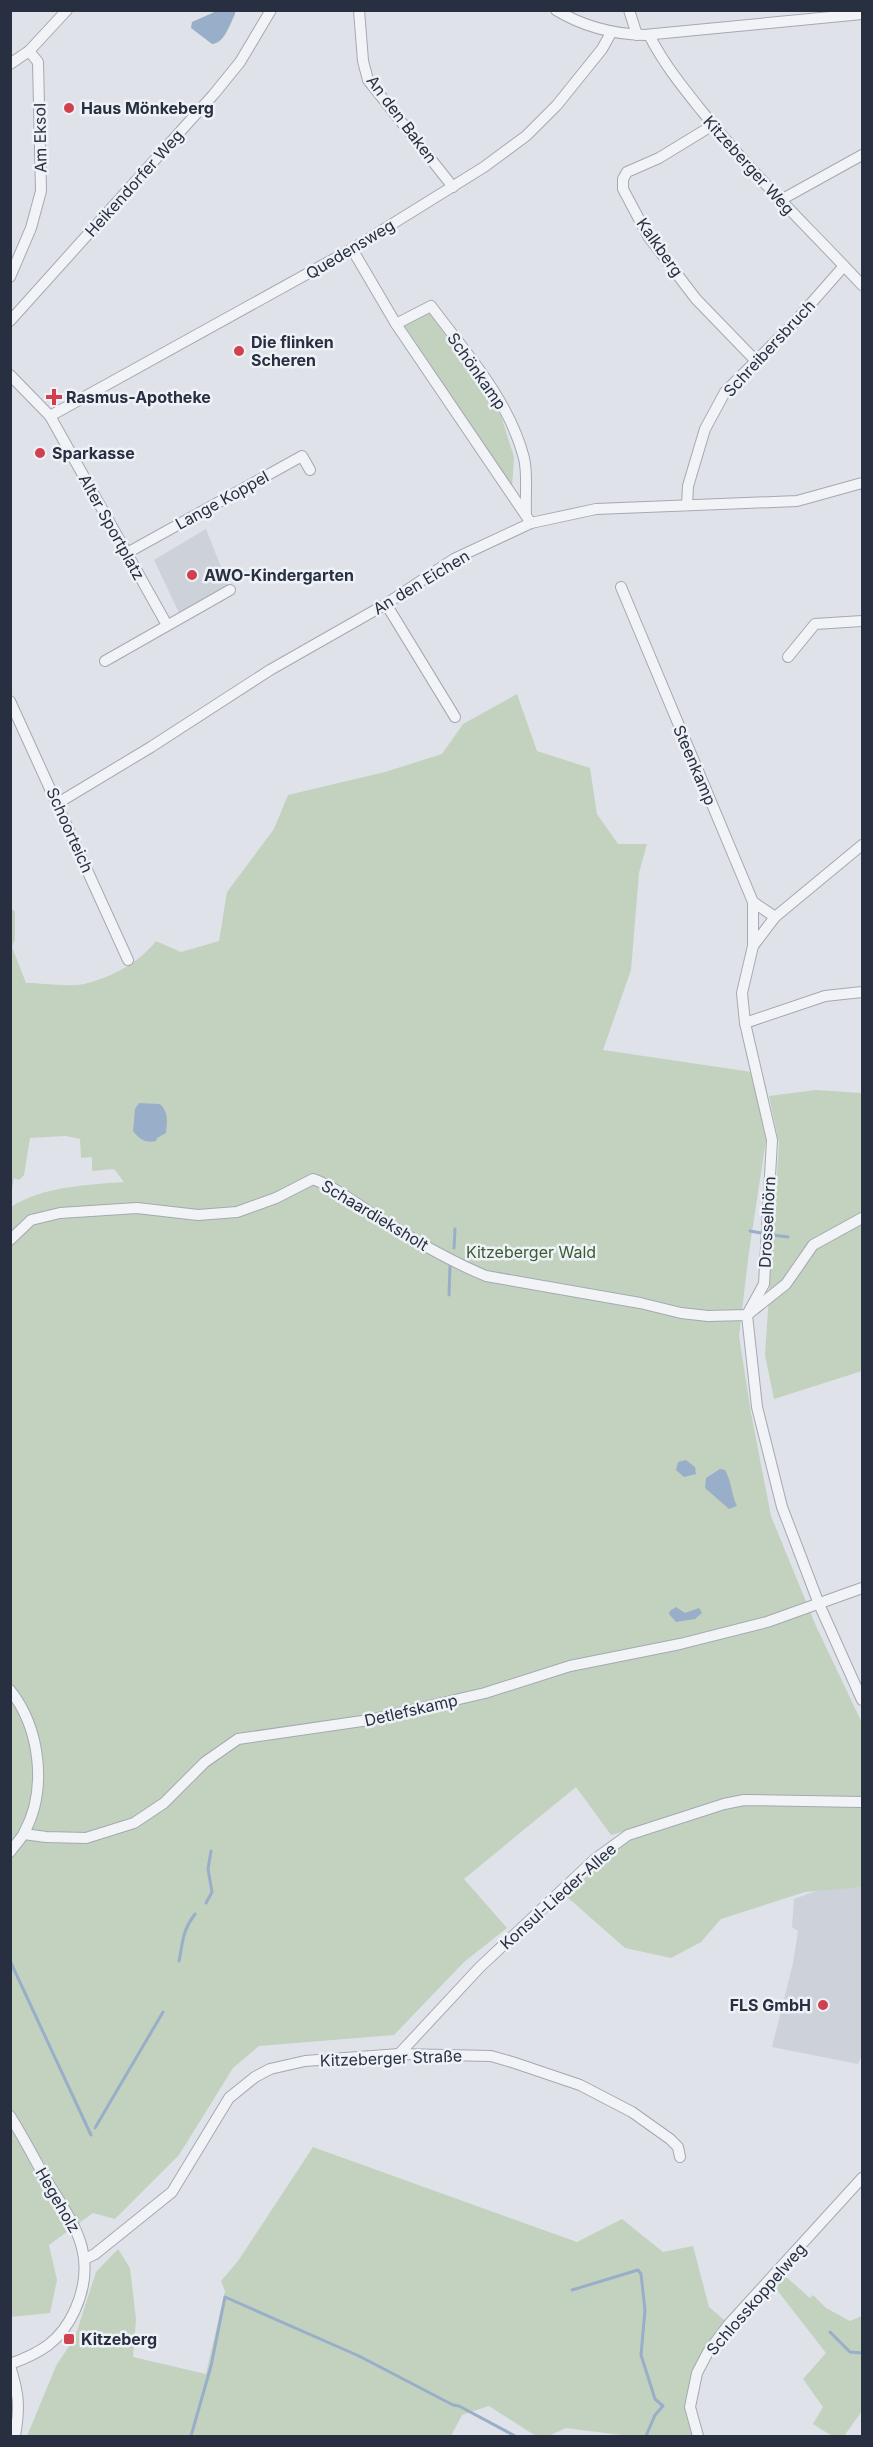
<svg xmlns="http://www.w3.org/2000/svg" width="873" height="2447" font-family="Inter,sans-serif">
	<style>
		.built { fill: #cdd1da }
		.green { fill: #c3d2bf }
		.water { fill: #99aec9 }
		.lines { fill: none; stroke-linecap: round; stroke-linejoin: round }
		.stream { stroke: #99aec9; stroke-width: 3 }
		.minor-casing { stroke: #a4a9b2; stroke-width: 12 }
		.minor { stroke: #f1f3f7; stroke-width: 10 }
		.poi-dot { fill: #d0404f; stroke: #eef1f6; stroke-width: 2 }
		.labels { text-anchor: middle; stroke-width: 5; stroke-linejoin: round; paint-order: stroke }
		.poi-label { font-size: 16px; font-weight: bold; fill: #272f40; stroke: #eef1f6; text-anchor: start }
		.street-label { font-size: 16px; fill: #272f40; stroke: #eef1f6 }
		.park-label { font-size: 16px; fill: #3a5b34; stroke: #eef1f6 }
	</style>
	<rect width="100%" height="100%" fill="#dfe2e8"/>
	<!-- built -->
	<g class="built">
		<polygon points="206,529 230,590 181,617 154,560"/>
		<polygon points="862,1887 862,2055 858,2064 772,2047 793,1963 798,1931 792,1927 794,1899 822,1889"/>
	</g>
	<!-- green -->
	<g class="green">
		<polygon points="429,311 501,416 514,457 512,489 404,325"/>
		<path d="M 517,694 L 537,751 L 590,768 L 597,814 L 618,844 L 647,844 L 639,873 L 631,970 L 603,1050 L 752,1072 L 766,1140 L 749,1252 L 739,1336 L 751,1413 L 771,1516 L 816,1626 L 862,1723 L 862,1887 L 805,1892 L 721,1919 L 701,1942 L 671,1958 L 625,1948 L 566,1896 L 614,1849 L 632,1829 L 611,1835 L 576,1787 L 464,1879 L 507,1928 L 464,1962 L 394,2035 L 259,2046 L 233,2068 L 179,2155 L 115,2219 L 93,2213 L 49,2245 L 57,2280 L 50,2313 L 11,2317 L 11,1207 C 43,1186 87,1185 124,1182 L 114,1169 L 92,1171 L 92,1157 L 81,1158 L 80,1139 L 66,1136 L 30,1138 L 24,1175 L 19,1180 L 14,1178 L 11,1195 L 11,909 L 15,911 L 15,939 L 12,947 L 26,983 C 43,983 72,988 88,983 C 112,977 141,961 156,941 L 181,952 L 219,941 L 227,892 L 274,829 L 288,795 L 385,772 L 442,754 L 463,724 Z"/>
		<polygon points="816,1090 862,1093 862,1371 774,1399 765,1355 779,1143 769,1096"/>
		<polygon points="313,2147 577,2242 622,2219 663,2252 693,2246 709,2307 729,2324 708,2352 692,2404 699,2436 628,2436 566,2428 549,2436 536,2436 489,2406 462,2415 451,2436 27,2436 56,2366 75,2337 96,2272 118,2249 130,2268 136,2319 133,2357 206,2374 225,2291 221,2281 238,2261"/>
		<polygon points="785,2276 810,2298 813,2295 826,2308 850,2321 862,2316 862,2411 844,2436 832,2436 813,2424 823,2407 803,2379 826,2353 774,2286"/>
	</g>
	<!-- water -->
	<g class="water">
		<path d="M 219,10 L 235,11 L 235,14 C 230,24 224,44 212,44 L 191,28 L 192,22 Z"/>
		<path d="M 139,1103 L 160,1104 C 169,1113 167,1121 166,1133 L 157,1138 L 156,1141 C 146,1144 138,1138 133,1131 L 135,1109 Z"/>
		<polygon points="686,1460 695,1467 696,1474 684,1477 676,1470 678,1462"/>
		<path d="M 720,1469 L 725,1470 C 732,1482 731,1494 737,1506 L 729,1509 L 705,1488 L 706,1478 Z"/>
		<polygon points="676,1607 685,1613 699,1608 702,1613 695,1619 676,1622 669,1614 670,1611"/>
	</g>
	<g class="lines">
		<!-- stream -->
		<g class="stream">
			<polyline points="750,1231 761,1233"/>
			<polyline points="772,1235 788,1237"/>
			<polyline points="454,1248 455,1229"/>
			<polyline points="449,1295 450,1266"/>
			<polyline points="206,1903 212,1892 208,1869 211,1851"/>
			<path d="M 179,1961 C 183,1942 182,1931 195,1914"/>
			<polyline points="11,1963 91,2135"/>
			<polyline points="95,2128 163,2012"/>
			<polyline points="572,2290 638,2270 641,2274 645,2310 641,2355 655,2399 663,2406 655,2415 646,2436"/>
			<polyline points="830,2332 850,2352 862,2353"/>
			<polyline points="191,2436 211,2366 225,2297 359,2356 453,2405 459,2406 515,2436"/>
		</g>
		<defs>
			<g id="minor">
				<polyline points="359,10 363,61 368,80 453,187"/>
				<path d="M 556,10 C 584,27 612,34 644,35 L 862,14"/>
				<polyline points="629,10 637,35"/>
				<path d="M 649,35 C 664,64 681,85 701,110 C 751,173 808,227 862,285"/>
				<polyline points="10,64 29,51 67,10"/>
				<polyline points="713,125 659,158 627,172 623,179 623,189 648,236 696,299 756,361"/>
				<polyline points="779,201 862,155"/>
				<polyline points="352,249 396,324 531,523"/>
				<polyline points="10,277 31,228 41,191 38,62 29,51"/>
				<polyline points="10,321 214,94 240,62 271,10"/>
				<path d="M 396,324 L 431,306 C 466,353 509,400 524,458 C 528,475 525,496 526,513"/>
				<polyline points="10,375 50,416 167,625"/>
				<polyline points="50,416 352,249 484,167 526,136 557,105 602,49 611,33"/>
				<polyline points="687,505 688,486 705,429 725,392 792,325 844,266"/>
				<polyline points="127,553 302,456 310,470"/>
				<polyline points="621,587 753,902 753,946"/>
				<polyline points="386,604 455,717"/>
				<polyline points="788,657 815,624 862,621"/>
				<polyline points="105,661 230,590"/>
				<polyline points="10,701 128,960"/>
				<polyline points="58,803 151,747 270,670 386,604 454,559 531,523 596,509 797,501 862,483"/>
				<polyline points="862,845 775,917 753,946 742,993 745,1023 772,1140 764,1284 747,1315 757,1407 782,1507 819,1604 862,1700"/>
				<polyline points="753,902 775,917"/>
				<polyline points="745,1023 825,996 862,992"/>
				<path d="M 10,1240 L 31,1220 L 60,1213 L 137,1208 L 198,1215 L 237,1212 L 276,1198 L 313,1179 C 340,1189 363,1209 388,1224 C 419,1243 452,1262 486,1276 L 640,1303 L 681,1313 L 708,1316 L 747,1315 L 786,1284 L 813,1245 L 862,1218"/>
				<path d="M 10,1690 C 40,1728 48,1789 24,1833 C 21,1839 15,1845 10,1852"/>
				<polyline points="24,1834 46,1837 86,1838 134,1823 164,1803 205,1762 238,1739 369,1720 485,1693 570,1666 680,1644 767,1622 862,1588"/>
				<polyline points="399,2054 480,1967 595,1859 628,1835 724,1804 744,1800 862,1802"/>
				<path d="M 10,2116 C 22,2135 33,2156 44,2176 C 72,2222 100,2254 75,2310 C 61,2341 41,2353 10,2364"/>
				<polyline points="85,2259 95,2254 172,2192 229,2098 255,2077 270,2069 305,2061 399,2054 491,2056 512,2062 580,2085 632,2112 670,2139 678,2147 680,2157"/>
				<path d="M 10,2366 C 19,2394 20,2407 15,2436"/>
				<polyline points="698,2436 690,2407 697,2373 708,2352 729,2324 862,2178"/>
			</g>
		</defs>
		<!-- minor casing -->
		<use href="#minor" class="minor-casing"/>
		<!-- minor -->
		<use href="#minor" class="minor"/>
	</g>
	<!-- markers -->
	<g class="poi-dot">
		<circle cx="69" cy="108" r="6"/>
		<circle cx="239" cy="351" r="6"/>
		<path d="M51 388h6v6h6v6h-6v6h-6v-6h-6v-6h6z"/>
		<circle cx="40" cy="453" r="6"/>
		<circle cx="192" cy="575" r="6"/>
		<circle cx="823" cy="2005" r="6"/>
		<rect x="63" y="2333" width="12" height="12" rx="3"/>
	</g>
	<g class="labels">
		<!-- poi labels -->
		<g class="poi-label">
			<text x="81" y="114">Haus Mönkeberg</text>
			<text x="251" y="348">Die flinken<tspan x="251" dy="18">Scheren</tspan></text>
			<text x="66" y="403">Rasmus-Apotheke</text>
			<text x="52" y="459">Sparkasse</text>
			<text x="204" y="581">AWO-Kindergarten</text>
			<text x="811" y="2011" text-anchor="end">FLS GmbH</text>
			<text x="81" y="2345">Kitzeberg</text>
		</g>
		<!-- street labels -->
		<g class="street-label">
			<text transform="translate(402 119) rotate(53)" y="6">An den Baken</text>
			<text transform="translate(40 138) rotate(-91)" y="6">Am Eksol</text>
			<text transform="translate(749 165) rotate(48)" y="6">Kitzeberger Weg</text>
			<text transform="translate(134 183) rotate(-48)" y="6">Heikendorfer Weg</text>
			<text transform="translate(660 247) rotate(55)" y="6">Kalkberg</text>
			<text transform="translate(350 249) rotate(-31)" y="6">Quedensweg</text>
			<text transform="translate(769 348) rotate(-47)" y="6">Schreibersbruch</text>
			<text transform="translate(477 371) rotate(55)" y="6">Schönkamp</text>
			<text transform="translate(222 500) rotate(-29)" y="6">Lange Koppel</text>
			<text transform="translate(112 527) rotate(61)" y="6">Alter Sportplatz</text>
			<text transform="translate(421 582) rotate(-31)" y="6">An den Eichen</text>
			<text transform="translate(695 765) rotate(67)" y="6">Steenkamp</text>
			<text transform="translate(70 830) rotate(66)" y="6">Schoorteich</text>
			<text transform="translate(375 1215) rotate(31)" y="6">Schaardieksholt</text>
			<text transform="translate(767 1222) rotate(-87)" y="6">Drosselhörn</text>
			<text transform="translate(411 1710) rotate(-13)" y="6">Detlefskamp</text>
			<text transform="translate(558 1896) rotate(-42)" y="6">Konsul-Lieder-Allee</text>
			<text transform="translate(391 2058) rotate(-2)" y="6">Kitzeberger Straße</text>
			<text transform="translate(58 2200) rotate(60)" y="6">Hegeholz</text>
			<text transform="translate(756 2299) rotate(-49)" y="6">Schlosskoppelweg</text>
		</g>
		<!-- park labels -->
		<g class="park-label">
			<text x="531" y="1258">Kitzeberger Wald</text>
		</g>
	</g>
	<!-- border -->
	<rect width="873" height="2447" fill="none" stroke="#272f40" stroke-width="24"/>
</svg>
